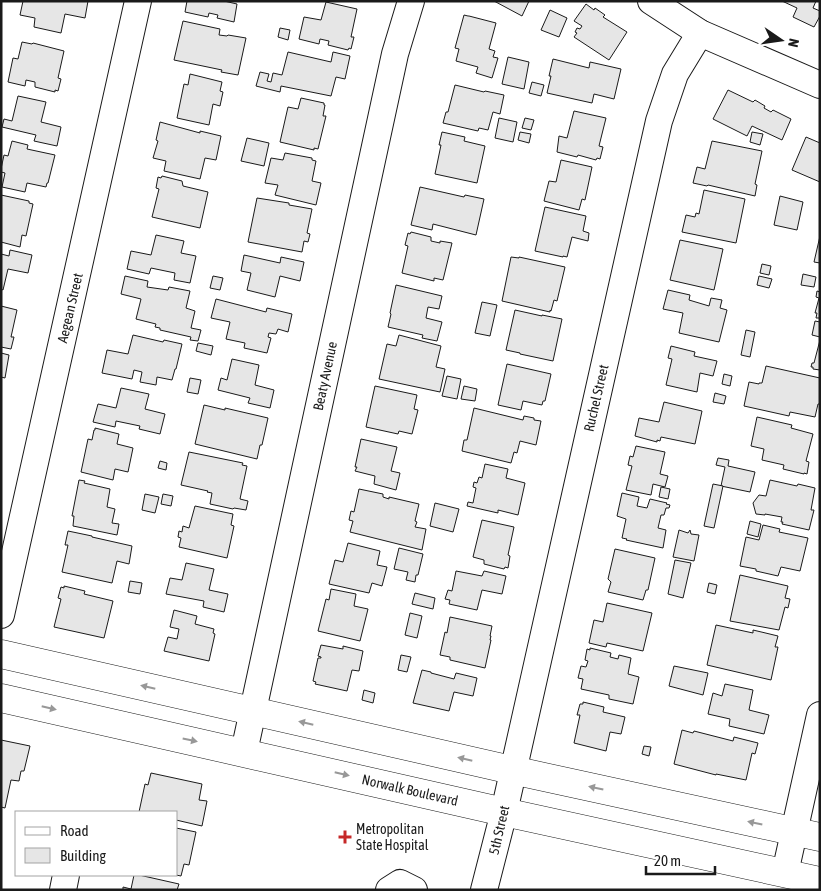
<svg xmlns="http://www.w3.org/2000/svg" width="821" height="891" font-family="'Asap Condensed',sans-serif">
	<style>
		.building { fill: #e6e6e6; stroke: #1a1a1a }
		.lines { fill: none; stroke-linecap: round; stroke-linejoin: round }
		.minor-casing { stroke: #1a1a1a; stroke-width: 28 }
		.major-casing { stroke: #1a1a1a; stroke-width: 29 }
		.minor { stroke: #fff; stroke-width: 26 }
		.major { stroke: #fff; stroke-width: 28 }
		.oneway { fill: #989898 }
		.poi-dot { fill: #c62828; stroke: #fff; stroke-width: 2 }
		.labels { text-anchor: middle; stroke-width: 4; stroke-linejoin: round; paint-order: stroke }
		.street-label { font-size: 14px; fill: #1a1a1a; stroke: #fff }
		.poi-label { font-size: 14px; fill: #1a1a1a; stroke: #fff; text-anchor: start }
	</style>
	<rect width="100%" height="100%" fill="#fff"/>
	<!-- building -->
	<g class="building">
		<polygon points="23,1 88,1 85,18 65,14 61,33 34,27 35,18 20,15"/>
		<polygon points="187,1 224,1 237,4 234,22 217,18 218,15 209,13 208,17 185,12"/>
		<polygon points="494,1 529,1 522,16"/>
		<polygon points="782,1 816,1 813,8 820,11 820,16 814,27 793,17 797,8"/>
		<polygon points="326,2 357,9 351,37 354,37 351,49 349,48 348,50 328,45 329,41 320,39 319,44 299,39 304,17 321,20"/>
		<polygon points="586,4 594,10 595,8 605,15 603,17 627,32 609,60 574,37 577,33 575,32 577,28 580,29 582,26 574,21"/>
		<polygon points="550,10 567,18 559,37 541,30"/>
		<polygon points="464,15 468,16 469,16 496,23 489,49 495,51 493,57 498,58 492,78 476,73 478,67 456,61 459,49 455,48"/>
		<polygon points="183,21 220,29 219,35 227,36 228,35 246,38 238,75 221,72 222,70 174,60"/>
		<polygon points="280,28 290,30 288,40 278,37"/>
		<polygon points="22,42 32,44 33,43 64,51 58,78 61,79 58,91 55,90 55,92 35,87 35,82 26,80 25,86 8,82 13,58 18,59"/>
		<polygon points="288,52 331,62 333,52 350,56 345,79 336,77 331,96 281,86 280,92 256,86 260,72 269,74 267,81 271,82 273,73 282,75"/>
		<polygon points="508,57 529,62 524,89 502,84"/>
		<polygon points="553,59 589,68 590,62 621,69 614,99 594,94 592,103 547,93 551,76 549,76"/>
		<polygon points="190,74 222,82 220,91 223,92 220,106 213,104 209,125 177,118 184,84 188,85"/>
		<polygon points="532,82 544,85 541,96 529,93"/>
		<polygon points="455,85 484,92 485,91 504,95 500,114 493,112 488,130 479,128 478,131 443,123 446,112 448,112"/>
		<polygon points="728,90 753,102 755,100 765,106 764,108 771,112 773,110 791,119 782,140 752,126 747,136 713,119"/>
		<polygon points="18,96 46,102 41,122 61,127 57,146 34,141 36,135 2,127 4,119 12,121"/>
		<polygon points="301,98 324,103 324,105 325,105 323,116 326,116 318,149 314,148 314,150 280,142 288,107 298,109"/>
		<polygon points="574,111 606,118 599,146 603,147 600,159 597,158 596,160 578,155 577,157 557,152 559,136 567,138"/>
		<polygon points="499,118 517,122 513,142 495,138"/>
		<polygon points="525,118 534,120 531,130 522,128"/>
		<polygon points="160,122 200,133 200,131 221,136 216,160 205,158 200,179 164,171 166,161 153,158 158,141 156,140"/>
		<polygon points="442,132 465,137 464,141 485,146 477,183 435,174 441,145 439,145"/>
		<polygon points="520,132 531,134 529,143 518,140"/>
		<polygon points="752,132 763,134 760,145 750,142"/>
		<polygon points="806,137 820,143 820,182 792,170"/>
		<polygon points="247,138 269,143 264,166 241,161"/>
		<polygon points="12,141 28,145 27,149 55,155 48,183 47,183 46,187 27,183 25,192 2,187 5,173 1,172 1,169 4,155 8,156"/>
		<polygon points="712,141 762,151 755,184 757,185 755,196 708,185 707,186 693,183 697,167 705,169"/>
		<polygon points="285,153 312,158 312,160 316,161 312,181 321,183 316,205 275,195 278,185 265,183 271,158 283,160"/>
		<polygon points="561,160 592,167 585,200 582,199 579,210 544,201 549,181 556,182"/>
		<polygon points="162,176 182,181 183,186 208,192 200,228 152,217 159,189 156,188 158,177 161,178"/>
		<polygon points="420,187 464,197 465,195 484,199 476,235 433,224 432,230 411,225"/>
		<polygon points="704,190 745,199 736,243 682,232 686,215 695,217 696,213 699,214"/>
		<polygon points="1,195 29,201 29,203 33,204 26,236 22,235 20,247 1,242"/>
		<polygon points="780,196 803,202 797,230 774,225"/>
		<polygon points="257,198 289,203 289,205 312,209 307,233 310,234 308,242 304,241 302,252 248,242"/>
		<polygon points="545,207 586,216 583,231 589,233 588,241 572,237 567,257 563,256 563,257 535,251"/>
		<polygon points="411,232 431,237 431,241 440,243 440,241 452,243 443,280 434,278 434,281 402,273 408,246 405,245 408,233 410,234"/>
		<polygon points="156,235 184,241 181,253 196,256 190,283 174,280 175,273 151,268 149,274 127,269 131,251 151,255"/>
		<polygon points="820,236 820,263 814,262"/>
		<polygon points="680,240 723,249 714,290 670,280"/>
		<polygon points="10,250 32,255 28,273 8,269 3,290 1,289 1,254 9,256"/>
		<polygon points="244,255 280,263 281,257 304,262 300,281 280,276 275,297 247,290 251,273 241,271"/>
		<polygon points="511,257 519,258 519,257 565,267 557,301 554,300 551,311 550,310 550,312 502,301"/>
		<polygon points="762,264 771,266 769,275 760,273"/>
		<polygon points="803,274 816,277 814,287 801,285"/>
		<polygon points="125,276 148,281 147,287 168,290 169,287 190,291 186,308 195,311 191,328 201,330 198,341 190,340 191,337 160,330 160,328 155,327 156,324 136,319 141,299 121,294"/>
		<polygon points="213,276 223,278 220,290 210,288"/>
		<polygon points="759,276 772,279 769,288 757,285"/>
		<polygon points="396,285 442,296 439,309 428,307 426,318 442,322 437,341 422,338 423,335 388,327 391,314 390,313"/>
		<polygon points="668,290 690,295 689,300 709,306 711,298 722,300 720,308 727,310 719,342 679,333 683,313 663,309"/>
		<polygon points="817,291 820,292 820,318 816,318 817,313 815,313 819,298 816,297"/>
		<polygon points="216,299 266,312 267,308 292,314 288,332 278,329 276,334 269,333 268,337 271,338 267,353 244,348 245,343 226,339 230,322 211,318"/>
		<polygon points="482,302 497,305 490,336 475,333"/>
		<polygon points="1,306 17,310 11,337 14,337 11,349 1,347"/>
		<polygon points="515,310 542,316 542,315 562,319 553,361 520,354 520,353 506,350"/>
		<polygon points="815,321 820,322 820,337 812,335"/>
		<polygon points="746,330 755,332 750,357 741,355"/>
		<polygon points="133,335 163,342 164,340 182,344 176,369 175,369 172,380 157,377 156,385 140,382 142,372 134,370 132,379 102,373 107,350 128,354"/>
		<polygon points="399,335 441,346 436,367 445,369 440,392 379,379 387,344 396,346"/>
		<polygon points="820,340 820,370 813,369 813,367 811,367 812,363 814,363"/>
		<polygon points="198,343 213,346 211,355 196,351"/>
		<polygon points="671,346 695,352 694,356 717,361 713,376 700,373 697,392 666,385 672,359 668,358"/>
		<polygon points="1,353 9,355 5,378 1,377"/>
		<polygon points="232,359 259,365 255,385 274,390 270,408 248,403 250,398 218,390 221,378 227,380"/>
		<polygon points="507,364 551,374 545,401 543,401 542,405 523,401 521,410 498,405"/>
		<polygon points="766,366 820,378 820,404 818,404 815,417 790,412 789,416 744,406 749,382 759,384 759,383 762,383"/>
		<polygon points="724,374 732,376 730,386 722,384"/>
		<polygon points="447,376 461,379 457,399 442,396"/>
		<polygon points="190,378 201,380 198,394 187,392"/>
		<polygon points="375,386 417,395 414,409 418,410 412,434 399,431 398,434 366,427"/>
		<polygon points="464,386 477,389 475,401 461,399"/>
		<polygon points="121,388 149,394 145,409 165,414 160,434 139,429 140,426 116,421 115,427 93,422 98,404 116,408"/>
		<polygon points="715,393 726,396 724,404 713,402"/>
		<polygon points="664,402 702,411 695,444 661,437 660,441 657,440 657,442 635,436 639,418 659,422"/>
		<polygon points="204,405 225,410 225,408 268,418 262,445 260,445 257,459 195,444"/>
		<polygon points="474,408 523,420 524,416 534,418 534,420 541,421 536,445 520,441 517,453 514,452 511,463 462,451 464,440 467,440"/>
		<polygon points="757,417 792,425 791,428 813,434 806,461 809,462 807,474 804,473 804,474 783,469 784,465 762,460 764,449 751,446"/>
		<polygon points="95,428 119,434 117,444 133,448 128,472 115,469 113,480 81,472 88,439 92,440 94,430 95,430"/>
		<polygon points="361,439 397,447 391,471 400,473 396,490 374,484 375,476 355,471 357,467 355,467"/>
		<polygon points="636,446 665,452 660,474 668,476 665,487 653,484 651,495 626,490 632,466 628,465 630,456 633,457"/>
		<polygon points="189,452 243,463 242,465 247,466 240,499 248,501 246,510 234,508 233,509 210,504 212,493 207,492 208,491 181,485"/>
		<polygon points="718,458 729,460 728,466 755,472 750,492 721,486 725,467 716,465"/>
		<polygon points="160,461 167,463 166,470 158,468"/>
		<polygon points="485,464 508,469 506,478 525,483 518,515 498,510 498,513 467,506 468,502 473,503 476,488 473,487 474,482 477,483 479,477 482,478"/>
		<polygon points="79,480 85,481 84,483 110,489 107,507 115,509 112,523 119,524 117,535 73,526 74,516 72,516"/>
		<polygon points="770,480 797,486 798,484 815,488 811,510 814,510 809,530 782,524 783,522 781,522 782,517 765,514 765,515 756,514 753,503 759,495 766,496"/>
		<polygon points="713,484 723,486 714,528 704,526"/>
		<polygon points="661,487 670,489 668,499 659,497"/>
		<polygon points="359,489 383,494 383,497 389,499 389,497 419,504 415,521 417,522 415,527 426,529 422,550 350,532 353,521 349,520 351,511 354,512"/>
		<polygon points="622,493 639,497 637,506 647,508 650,499 667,503 666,504 670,505 669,508 666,508 664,515 661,515 658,528 666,530 663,548 626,540 627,539 622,538 626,519 617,516"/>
		<polygon points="145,494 159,497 155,513 142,510"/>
		<polygon points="163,494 173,496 171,506 161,504"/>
		<polygon points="435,503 459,509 453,532 430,526"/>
		<polygon points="195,506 233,514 231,525 234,526 227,558 179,547 181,538 178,537 179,531 182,532 183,526 189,528"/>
		<polygon points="482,520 514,527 508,555 510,556 508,568 505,567 504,569 484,564 484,560 473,557"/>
		<polygon points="750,521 761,524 758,537 747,534"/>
		<polygon points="763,525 780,529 779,532 808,538 800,571 781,567 778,576 756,571 756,569 740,566 746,537 759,540"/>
		<polygon points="679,530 688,533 690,530 691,534 699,535 694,561 673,557"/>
		<polygon points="68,531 92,536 92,537 132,546 129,564 117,561 112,583 62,572 68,545 65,545"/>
		<polygon points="348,543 380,551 377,565 387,567 382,586 372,583 369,593 329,584 335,560 343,562"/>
		<polygon points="399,548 423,554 418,575 416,575 415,582 406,580 408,572 394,569"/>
		<polygon points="615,549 655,558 648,590 646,590 643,600 608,592 611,582 608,579"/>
		<polygon points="675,560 691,563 683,598 668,594"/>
		<polygon points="186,563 214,569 209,590 228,594 224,612 203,607 204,601 166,594 170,578 182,580"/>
		<polygon points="456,571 482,576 484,571 506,576 502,594 482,590 477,610 449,604 450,600 445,599 448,590 452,591"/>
		<polygon points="740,575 788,586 785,598 790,599 788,608 785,607 779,630 730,621"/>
		<polygon points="130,581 142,583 140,594 128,592"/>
		<polygon points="709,583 717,585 715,594 707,592"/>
		<polygon points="64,586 85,591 84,594 113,601 104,638 54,627 61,599 58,598 61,587 64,588"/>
		<polygon points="331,589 356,594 354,606 368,609 360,641 318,631 326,599 329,600"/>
		<polygon points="415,593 435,598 433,609 412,604"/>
		<polygon points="607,603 652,613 643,651 607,643 606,647 589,643 594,620 603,622"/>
		<polygon points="174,610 197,616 195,624 214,629 213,633 215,634 209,661 164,651 168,637 177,639 179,629 170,627"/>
		<polygon points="410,613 422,616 417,638 405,635"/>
		<polygon points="450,617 492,626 490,636 491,636 490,640 491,640 485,668 450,660 450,657 440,655 445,632 447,633"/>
		<polygon points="716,625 753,633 753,630 778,636 775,647 778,647 771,680 707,665"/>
		<polygon points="321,645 343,649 343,646 363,651 359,671 352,670 347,691 315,684 316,682 313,681 318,658 321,658 321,657 318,656"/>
		<polygon points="590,648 611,653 610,657 618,659 619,655 631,658 628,674 639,677 633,704 609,699 609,695 581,689 583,679 578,678 581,666 586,667 588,661 585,660 587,649 590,650"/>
		<polygon points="401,655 411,657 407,672 398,670"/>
		<polygon points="674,666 708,673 703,695 669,686"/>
		<polygon points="422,670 431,672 431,673 454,679 456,673 477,678 473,696 454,692 449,711 413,703"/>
		<polygon points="725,684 753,690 749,710 769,715 764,734 729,726 730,719 708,714 713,693 722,696"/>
		<polygon points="364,690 375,693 373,703 362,700"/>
		<polygon points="583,702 604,707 603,712 625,717 621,734 610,732 606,751 574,743 580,715 577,715 580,704 583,704"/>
		<polygon points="682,730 693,733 694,731 733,741 734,737 758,743 755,754 752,753 746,780 716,774 716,775 674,764"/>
		<polygon points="1,740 30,746 24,771 21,771 19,781 11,780 5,808 1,807"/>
		<polygon points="644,746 651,747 649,756 642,754"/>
		<polygon points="151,773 202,784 199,800 207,801 202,826 176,820 176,812 139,812 145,784 148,785"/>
		<polygon points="176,828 196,832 189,865 184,864 181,876 176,875"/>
		<polygon points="134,875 139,875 179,884 177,890 123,890 123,887 131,889"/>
	</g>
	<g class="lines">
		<defs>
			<g id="minor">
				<polyline points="651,1 700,33 820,85"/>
				<polyline points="1,615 138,1"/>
				<polyline points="244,752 395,54 411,1"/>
				<polyline points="785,873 820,715"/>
				<polyline points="63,890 66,875"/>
				<polyline points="389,890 400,883 414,890"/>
				<polyline points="484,890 504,812 659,121 675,74 700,33"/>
			</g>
			<g id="major">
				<polyline points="1,654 512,770 820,837"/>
				<polyline points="1,698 504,812 820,881"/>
			</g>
		</defs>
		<!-- minor casing -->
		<use href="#minor" class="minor-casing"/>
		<!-- major casing -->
		<use href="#major" class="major-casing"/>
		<!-- minor -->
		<use href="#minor" class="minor"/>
		<!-- major -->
		<use href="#major" class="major"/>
	</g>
	<!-- one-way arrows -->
	<defs><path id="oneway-solid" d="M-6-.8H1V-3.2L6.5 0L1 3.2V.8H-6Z" transform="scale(1.25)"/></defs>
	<g class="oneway">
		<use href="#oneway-solid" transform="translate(148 687) rotate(-167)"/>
		<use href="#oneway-solid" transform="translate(49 708) rotate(13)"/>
		<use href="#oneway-solid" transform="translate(306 723) rotate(-167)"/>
		<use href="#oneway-solid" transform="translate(190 740) rotate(12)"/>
		<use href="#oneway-solid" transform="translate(465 759) rotate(-167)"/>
		<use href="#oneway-solid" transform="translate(342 774) rotate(13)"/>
		<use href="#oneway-solid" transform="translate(596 788) rotate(-168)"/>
		<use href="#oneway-solid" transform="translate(755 823) rotate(-168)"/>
	</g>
	<!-- markers -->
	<path class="poi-dot" d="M342.5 829.5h5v5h5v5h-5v5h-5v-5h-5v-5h5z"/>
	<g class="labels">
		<!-- street labels -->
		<g class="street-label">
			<text transform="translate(70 308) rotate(-77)" y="5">Aegean Street</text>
			<text transform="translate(325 376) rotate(-78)" y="5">Beaty Avenue</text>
			<text transform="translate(596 398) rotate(-77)" y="5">Ruchel Street</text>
			<text transform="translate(410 790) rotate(13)" y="5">Norwalk Boulevard</text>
			<text transform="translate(499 830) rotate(-77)" y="5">5th Street</text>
		</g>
		<!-- poi labels -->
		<g class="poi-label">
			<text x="356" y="834">Metropolitan<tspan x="356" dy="16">State Hospital</tspan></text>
		</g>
	</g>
	<!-- border -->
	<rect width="821" height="891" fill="none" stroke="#1a1a1a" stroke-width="5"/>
	<!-- legend -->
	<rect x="15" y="811" width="162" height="65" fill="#ffffff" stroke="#a3a3a3"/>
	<rect x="25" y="827" width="25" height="8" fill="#ffffff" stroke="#a3a3a3"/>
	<text x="60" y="836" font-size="15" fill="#1a1a1a">Road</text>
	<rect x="25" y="848" width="25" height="15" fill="#e6e6e6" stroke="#a3a3a3"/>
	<text x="60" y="861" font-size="15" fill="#1a1a1a">Building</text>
	<!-- north arrow -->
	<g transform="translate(781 40) rotate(103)" stroke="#ffffff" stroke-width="4" paint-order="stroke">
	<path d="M0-4L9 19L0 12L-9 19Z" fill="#1a1a1a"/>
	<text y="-8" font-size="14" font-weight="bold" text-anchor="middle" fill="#1a1a1a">N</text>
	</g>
	<!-- scale -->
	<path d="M646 866v8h69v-8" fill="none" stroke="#1a1a1a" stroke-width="2.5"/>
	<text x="654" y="866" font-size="15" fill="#1a1a1a" stroke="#ffffff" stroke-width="4" paint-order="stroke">20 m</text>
</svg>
